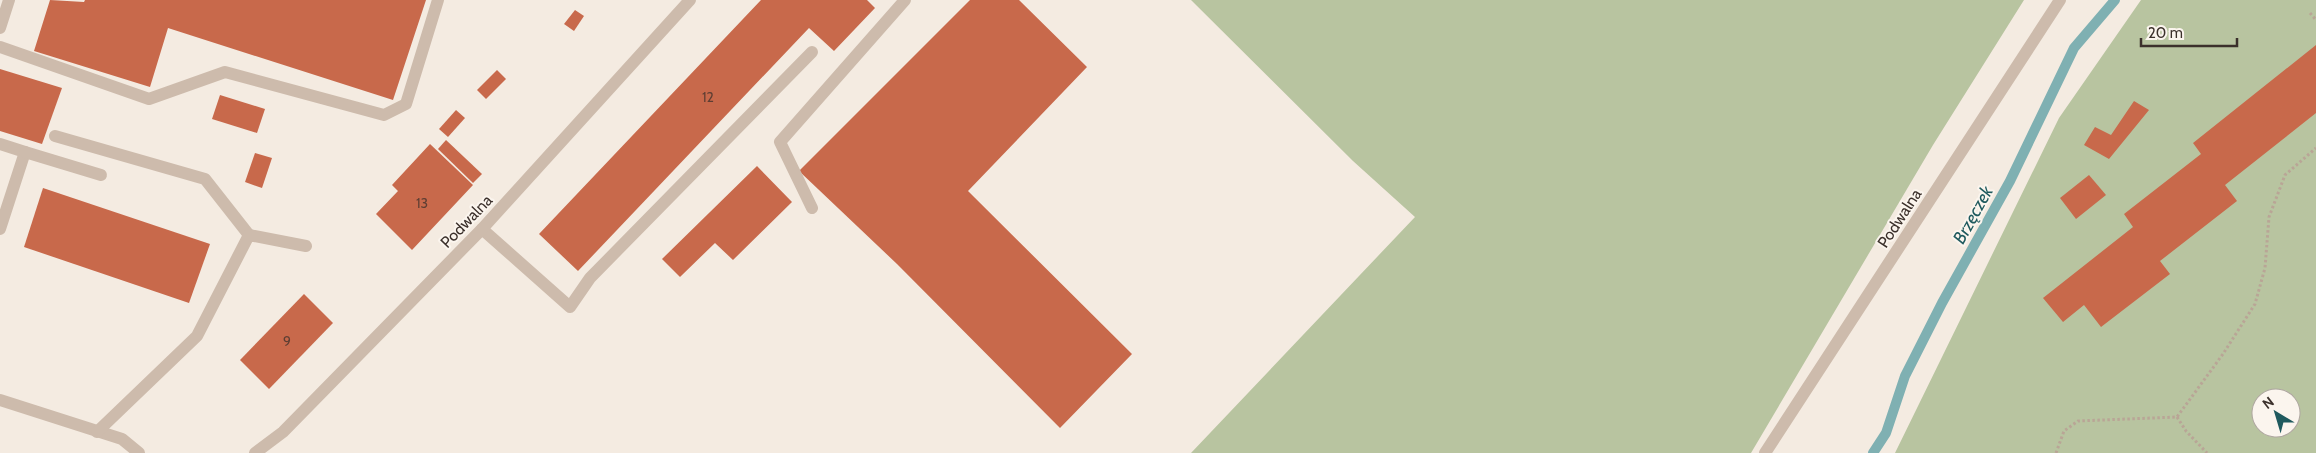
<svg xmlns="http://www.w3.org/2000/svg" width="2316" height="453" font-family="Cabin,sans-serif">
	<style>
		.green { fill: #b8c4a0; fill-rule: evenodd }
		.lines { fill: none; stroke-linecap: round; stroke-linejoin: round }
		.stream { stroke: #7fb0b2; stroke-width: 10 }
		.building { fill: #c8694b }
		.path { stroke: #b9a596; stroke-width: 3; stroke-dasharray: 2.5 2.5; stroke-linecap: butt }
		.lane { stroke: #cdbbac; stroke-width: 12 }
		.street { stroke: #cdbbac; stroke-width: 12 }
		.labels { text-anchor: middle; stroke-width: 4; stroke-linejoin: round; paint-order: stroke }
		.number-label { font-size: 14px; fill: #5e3e33 }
		.street-label { font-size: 16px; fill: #3b302b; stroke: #fbf5ee }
		.water-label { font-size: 18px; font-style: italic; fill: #1f5a5e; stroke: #fbf5ee }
	</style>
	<rect width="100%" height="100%" fill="#f4ebe1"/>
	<!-- green -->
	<g class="green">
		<polygon points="1191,0 2024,0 1933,145 1751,453 1191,453 1415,217 1353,161"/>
		<path d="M 2141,0 L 2316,0 L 2316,453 L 1895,453 L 2059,118 ZM 2261,398 L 2291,398 L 2291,428 L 2261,428 Z"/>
	</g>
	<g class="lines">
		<!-- stream -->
		<polyline class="stream" points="1873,453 1886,433 1905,376 1942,303 2010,181 2074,48 2115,0"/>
	</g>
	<!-- building -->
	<g class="building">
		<polygon points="50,0 84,2 85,0 426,0 393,100 168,28 150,87 34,51"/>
		<polygon points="761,0 867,0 875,8 834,51 809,28 578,271 539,234"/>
		<polygon points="970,0 1019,0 1087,67 968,191 1132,354 1060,428 897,264 799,171"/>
		<polygon points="575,10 584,16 574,31 564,24"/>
		<polygon points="2316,45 2316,113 2225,185 2237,201 2160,261 2170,274 2101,327 2084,305 2063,322 2043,298 2133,227 2124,214 2201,154 2193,143"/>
		<polygon points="0,69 62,88 42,144 0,131"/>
		<polygon points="497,70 506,79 486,99 477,90"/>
		<polygon points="220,95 265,109 257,133 212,119"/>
		<polygon points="2134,101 2149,110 2109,159 2084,145 2095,127 2111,135"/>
		<polygon points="456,110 465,118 448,137 439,129"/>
		<polygon points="446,140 482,174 473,183 438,149"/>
		<polygon points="430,144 473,185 412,250 376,214 398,191 392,185"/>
		<polygon points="255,153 272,158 262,188 245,182"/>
		<polygon points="757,166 792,202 733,260 715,243 680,277 662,259"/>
		<polygon points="2089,175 2106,195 2076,219 2060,198"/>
		<polygon points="43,188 210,244 189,303 24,247"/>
		<polygon points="304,294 333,323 269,389 240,360"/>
	</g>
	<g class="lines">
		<!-- path -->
		<g class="path">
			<polyline points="2310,13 2316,20"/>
			<polyline points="2177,417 2186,431 2207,453"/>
			<polyline points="2056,453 2064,431 2078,421 2177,417 2223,354 2255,304 2265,268 2269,217 2285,175 2316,148"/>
		</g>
		<!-- lane -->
		<g class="lane">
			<polyline points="0,28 9,0"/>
			<polyline points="0,47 149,99 225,72 384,115 406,104 438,0"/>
			<polyline points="55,136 205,179 249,235"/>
			<polyline points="0,144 25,152 0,229"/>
			<polyline points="25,152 101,175"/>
			<polyline points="812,208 780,142 905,0"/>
			<polyline points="482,229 570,307 590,278 812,52"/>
			<polyline points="0,400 122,439 139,453"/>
			<polyline points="97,432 197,336 249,235 306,246"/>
		</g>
		<!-- street -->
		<g class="street">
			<polyline points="255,453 283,432 482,229 690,0"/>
			<polyline points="1765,453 2060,0"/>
		</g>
	</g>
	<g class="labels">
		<!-- number labels -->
		<g class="number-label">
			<text x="708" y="102">12</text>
			<text x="422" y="208">13</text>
			<text x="287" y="346">9</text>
		</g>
		<!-- street labels -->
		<g class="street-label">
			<text transform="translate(1899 218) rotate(-57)" y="6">Podwalna</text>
			<text transform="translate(466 221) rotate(-46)" y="6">Podwalna</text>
		</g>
		<!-- water labels -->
		<g class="water-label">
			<text transform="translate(1973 215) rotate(-61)" y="6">Brzęczek</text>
		</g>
	</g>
	<!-- north arrow -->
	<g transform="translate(2276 413) rotate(322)"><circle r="24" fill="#fbf5ee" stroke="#aea6a0"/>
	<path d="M0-4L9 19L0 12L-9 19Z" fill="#1f5a5e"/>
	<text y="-8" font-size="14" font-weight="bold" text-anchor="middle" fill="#3b302b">N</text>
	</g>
	<!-- scale -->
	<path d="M2141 38v8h96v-8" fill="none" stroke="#3b302b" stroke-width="2.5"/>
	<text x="2148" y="38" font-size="15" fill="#3b302b" stroke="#fbf5ee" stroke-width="4" paint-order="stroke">20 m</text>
</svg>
